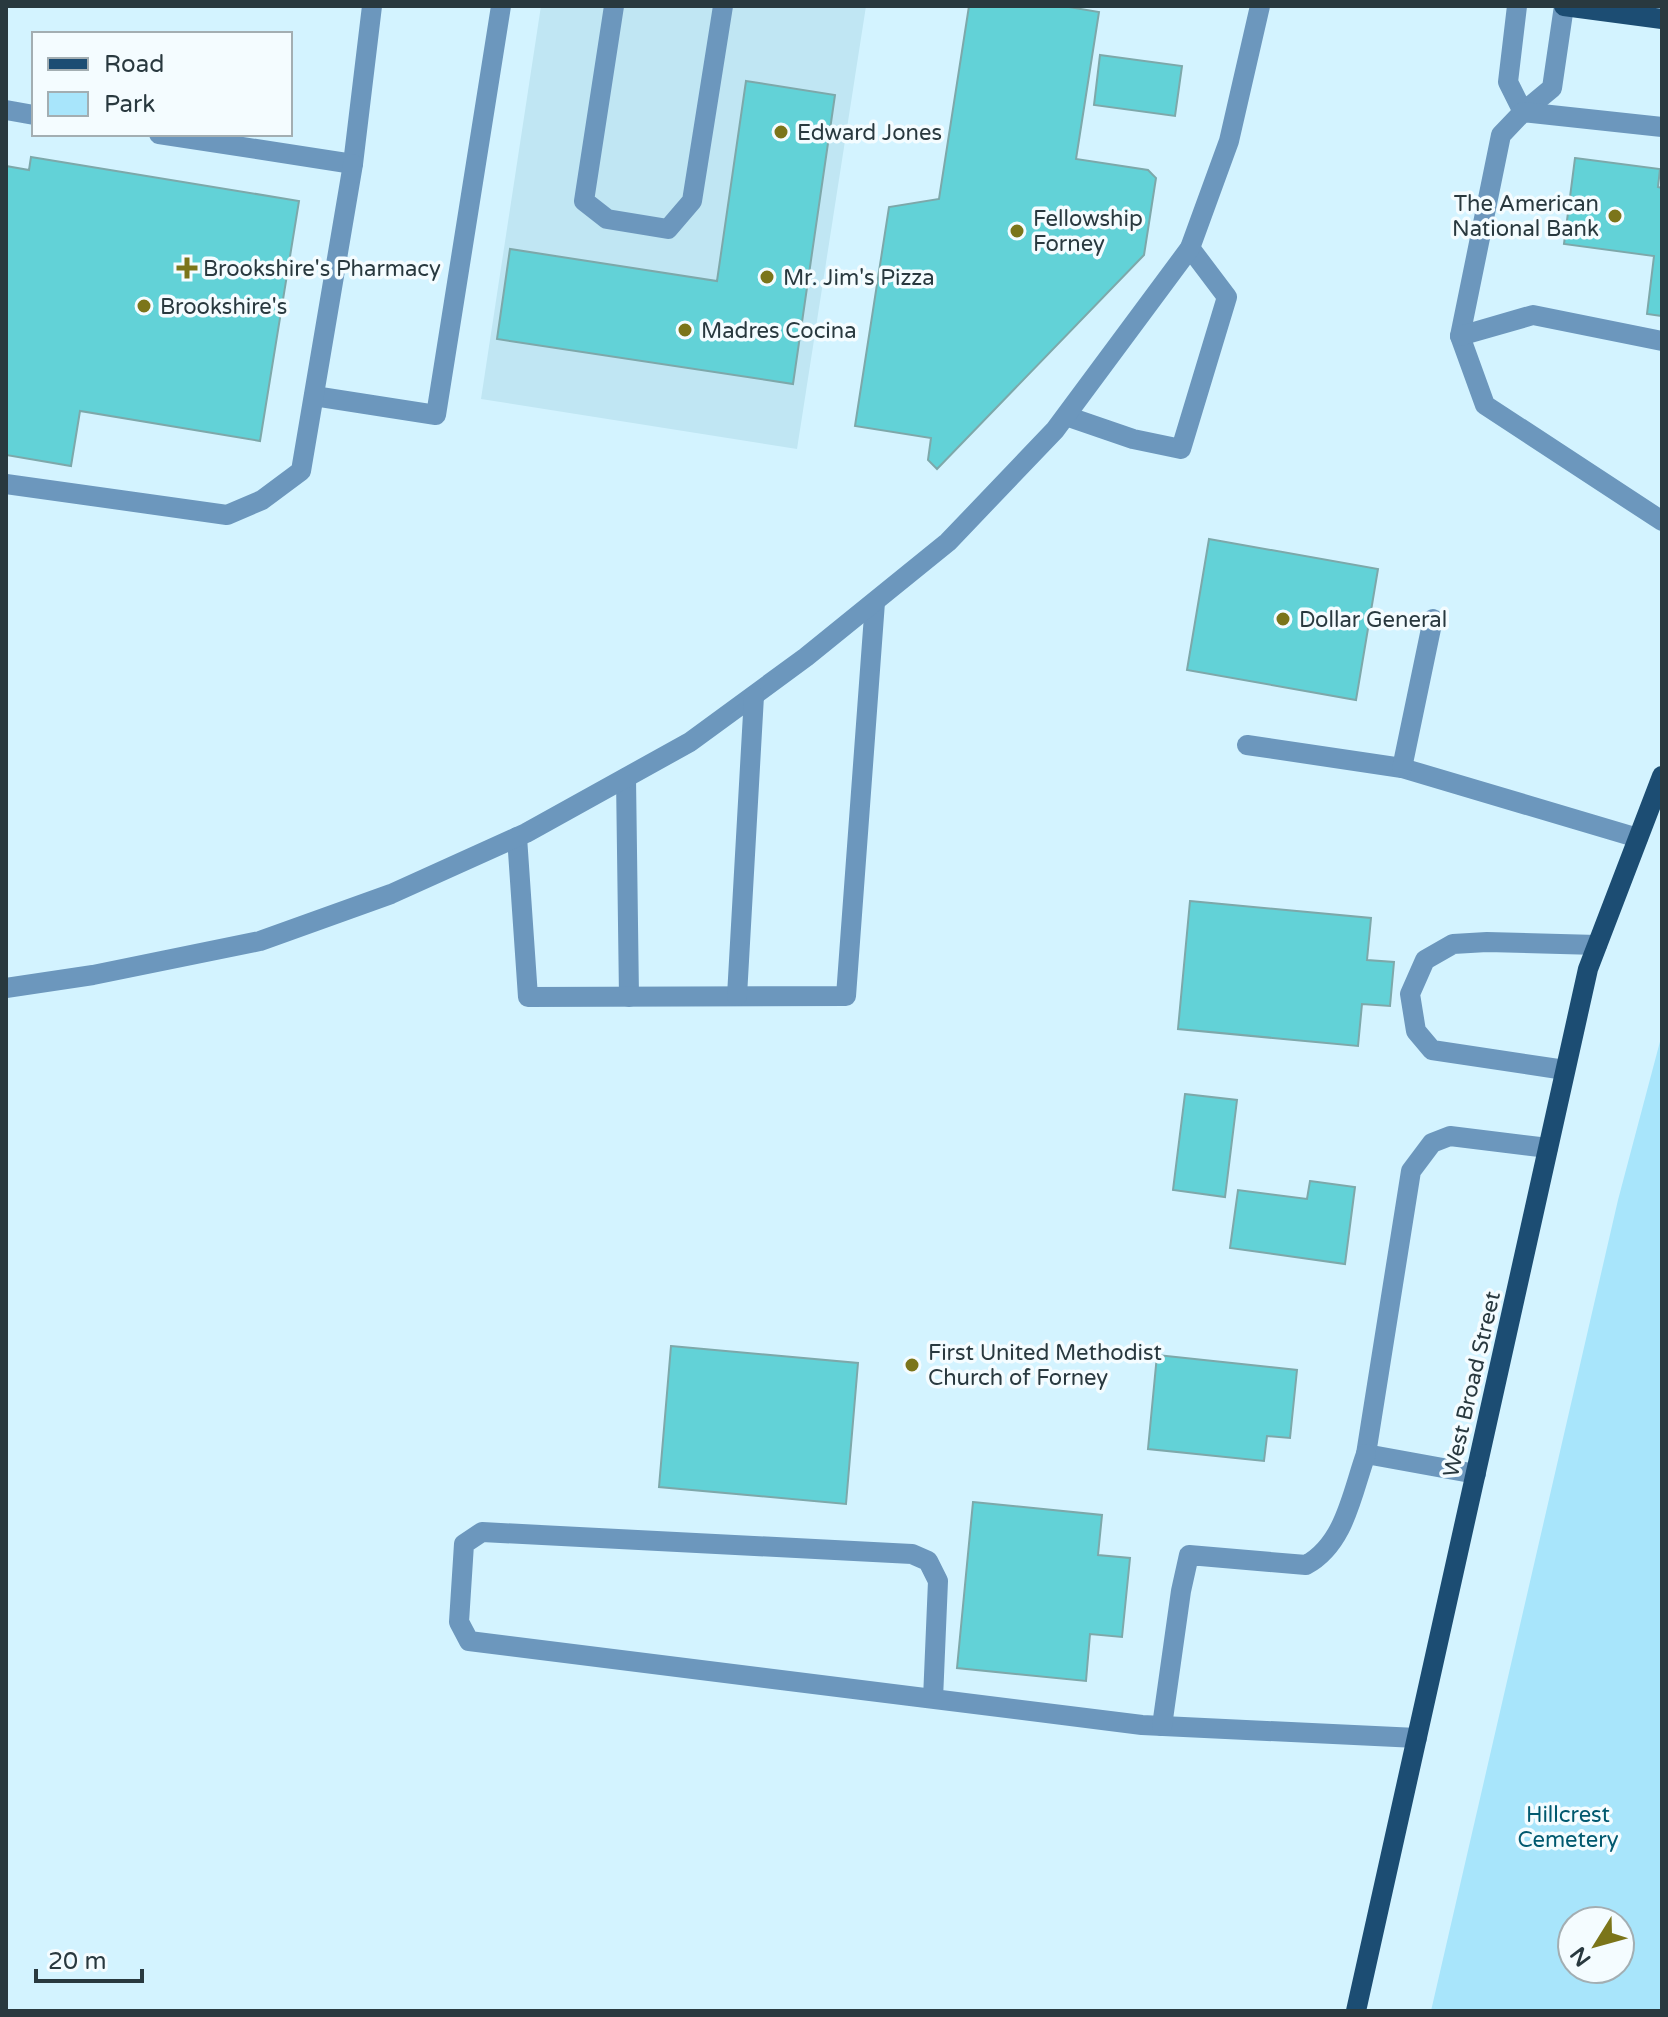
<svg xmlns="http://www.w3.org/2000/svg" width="1668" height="2017" font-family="'Varela Round',sans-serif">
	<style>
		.built { fill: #c0e6f3 }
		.green { fill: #a8e5fb; fill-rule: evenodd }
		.building { fill: #62d2d7; stroke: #7da8aa; stroke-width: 2 }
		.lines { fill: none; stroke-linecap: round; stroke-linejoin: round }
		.minor { stroke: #6c97bd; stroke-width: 20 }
		.major { stroke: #1c4d73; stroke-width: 20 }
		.poi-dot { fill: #7b751a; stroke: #f4fcff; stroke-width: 3 }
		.labels { text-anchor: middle; stroke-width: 7; stroke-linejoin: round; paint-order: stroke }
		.poi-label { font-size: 22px; fill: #29393f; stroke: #f4fcff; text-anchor: start }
		.street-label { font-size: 22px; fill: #29393f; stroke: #f4fcff }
		.park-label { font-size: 22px; fill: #01596f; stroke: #f4fcff }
	</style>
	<rect width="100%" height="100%" fill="#d3f3ff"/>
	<!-- built -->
	<polygon class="built" points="541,6 866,6 797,449 481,399"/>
	<!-- green -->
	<path class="green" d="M 1662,1034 L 1662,2011 L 1431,2011 L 1618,1200 ZM 1572,1921 L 1620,1921 L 1620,1969 L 1572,1969 Z"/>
	<!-- building -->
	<g class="building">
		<polygon points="969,6 1063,6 1099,12 1076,159 1148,170 1156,178 1144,255 937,469 928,460 931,438 855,426 889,207 939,199"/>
		<polygon points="1100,55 1182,66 1175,116 1094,105"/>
		<polygon points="746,81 835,95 793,384 497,339 510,249 717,281"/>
		<polygon points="31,157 299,201 260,441 80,411 71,466 6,455 6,166 29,170"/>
		<polygon points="1575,158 1660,169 1658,187 1662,188 1662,316 1647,314 1654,256 1564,244"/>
		<polygon points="1209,539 1378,569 1356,700 1187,670"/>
		<polygon points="1190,901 1371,918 1367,960 1394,962 1390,1006 1362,1004 1358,1046 1178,1029"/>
		<polygon points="1185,1094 1237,1100 1225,1197 1173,1190"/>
		<polygon points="1310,1181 1355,1187 1345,1264 1230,1248 1238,1190 1307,1199"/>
		<polygon points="671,1346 858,1363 846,1504 659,1487"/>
		<polygon points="1157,1355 1297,1370 1290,1438 1267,1436 1264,1461 1148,1449"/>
		<polygon points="973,1502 1102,1515 1098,1555 1130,1558 1122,1637 1090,1634 1086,1681 957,1668"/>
	</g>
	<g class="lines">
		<!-- minor -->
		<g class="minor">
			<polyline points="614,6 584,201 607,219 668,229 692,201 723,6"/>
			<polyline points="1517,6 1508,82 1523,112 1552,88 1564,6"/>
			<polyline points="6,110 34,115"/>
			<polyline points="1662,127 1523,112 1501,135 1460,336 1485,405 1662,521"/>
			<polyline points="159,134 353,164 372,6"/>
			<polyline points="1460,336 1533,315 1662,341"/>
			<polyline points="314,396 436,415 501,6"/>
			<polyline points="1066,416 1133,439 1181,449 1227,297 1190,248"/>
			<polyline points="6,484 227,515 262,500 301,471 353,164"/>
			<polyline points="1247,745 1402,768 1638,838"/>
			<polyline points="1402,768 1433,619"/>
			<polyline points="626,778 629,997"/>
			<polyline points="517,837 528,997 846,996 875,602"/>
			<polyline points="6,988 93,975 260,941 391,894 526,833 690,742 806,657 948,542 1055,430 1190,248 1229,141 1260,6"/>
			<polyline points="737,996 754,696"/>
			<polyline points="1565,1070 1432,1050 1416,1031 1410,994 1425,960 1453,944 1487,942 1597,945"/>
			<polyline points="1476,1474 1366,1454 1411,1171 1432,1143 1450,1136 1548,1148"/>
			<polyline points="933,1699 938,1581 928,1561 912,1554 482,1532 464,1544 459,1622 469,1641 1142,1725 1417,1738"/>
			<path d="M 1162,1726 L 1181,1591 L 1189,1555 L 1306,1565 C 1345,1544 1352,1493 1366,1454"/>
		</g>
		<!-- major -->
		<g class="major">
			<polyline points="1564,6 1662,19"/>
			<polyline points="1356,2011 1588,969 1662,776"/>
		</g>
	</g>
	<!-- markers -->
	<g class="poi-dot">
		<circle cx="781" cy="132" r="8"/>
		<circle cx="1615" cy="216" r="8"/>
		<circle cx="1017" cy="231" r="8"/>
		<path d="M183 256h8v8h8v8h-8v8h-8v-8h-8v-8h8z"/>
		<circle cx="767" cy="277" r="8"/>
		<circle cx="144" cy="306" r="8"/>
		<circle cx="685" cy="330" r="8"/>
		<circle cx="1283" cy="619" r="8"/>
		<circle cx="912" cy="1365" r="8"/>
	</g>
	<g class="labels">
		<!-- poi labels -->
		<g class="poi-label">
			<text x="797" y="140">Edward Jones</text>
			<text x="1599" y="211" text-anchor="end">The American<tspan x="1599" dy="25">National Bank</tspan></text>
			<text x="1033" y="226">Fellowship<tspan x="1033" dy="25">Forney</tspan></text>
			<text x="203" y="276">Brookshire's Pharmacy</text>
			<text x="783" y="285">Mr. Jim's Pizza</text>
			<text x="160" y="314">Brookshire's</text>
			<text x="701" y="338">Madres Cocina</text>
			<text x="1299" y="627">Dollar General</text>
			<text x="928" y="1360">First United Methodist<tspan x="928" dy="25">Church of Forney</tspan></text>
		</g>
		<!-- street labels -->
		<g class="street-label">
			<text transform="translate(1471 1384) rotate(-77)" y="8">West Broad Street</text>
		</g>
		<!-- park labels -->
		<g class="park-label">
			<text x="1568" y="1822">Hillcrest<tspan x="1568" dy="25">Cemetery</tspan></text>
		</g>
	</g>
	<!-- border -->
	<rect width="1668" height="2017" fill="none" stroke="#29393f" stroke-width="16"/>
	<!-- legend -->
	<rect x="32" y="32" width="260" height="104" fill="#f4fcff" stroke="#a3aeb2" stroke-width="2"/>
	<rect x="48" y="58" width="40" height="12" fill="#1c4d73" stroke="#a3aeb2" stroke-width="2"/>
	<text x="104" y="72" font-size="24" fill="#29393f">Road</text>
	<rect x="48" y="92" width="40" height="24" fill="#a8e5fb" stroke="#a3aeb2" stroke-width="2"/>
	<text x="104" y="112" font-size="24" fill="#29393f">Park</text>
	<!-- north arrow -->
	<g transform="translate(1596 1945) rotate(233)"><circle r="38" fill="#f4fcff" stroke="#a3aeb2" stroke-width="2"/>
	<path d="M0-6L14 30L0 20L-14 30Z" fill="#7b751a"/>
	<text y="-12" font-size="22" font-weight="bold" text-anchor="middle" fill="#29393f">N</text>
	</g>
	<!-- scale -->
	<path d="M36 1969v12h106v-12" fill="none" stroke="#29393f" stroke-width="4"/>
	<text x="48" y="1969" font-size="24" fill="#29393f" stroke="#f4fcff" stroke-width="6" paint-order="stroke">20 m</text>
</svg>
